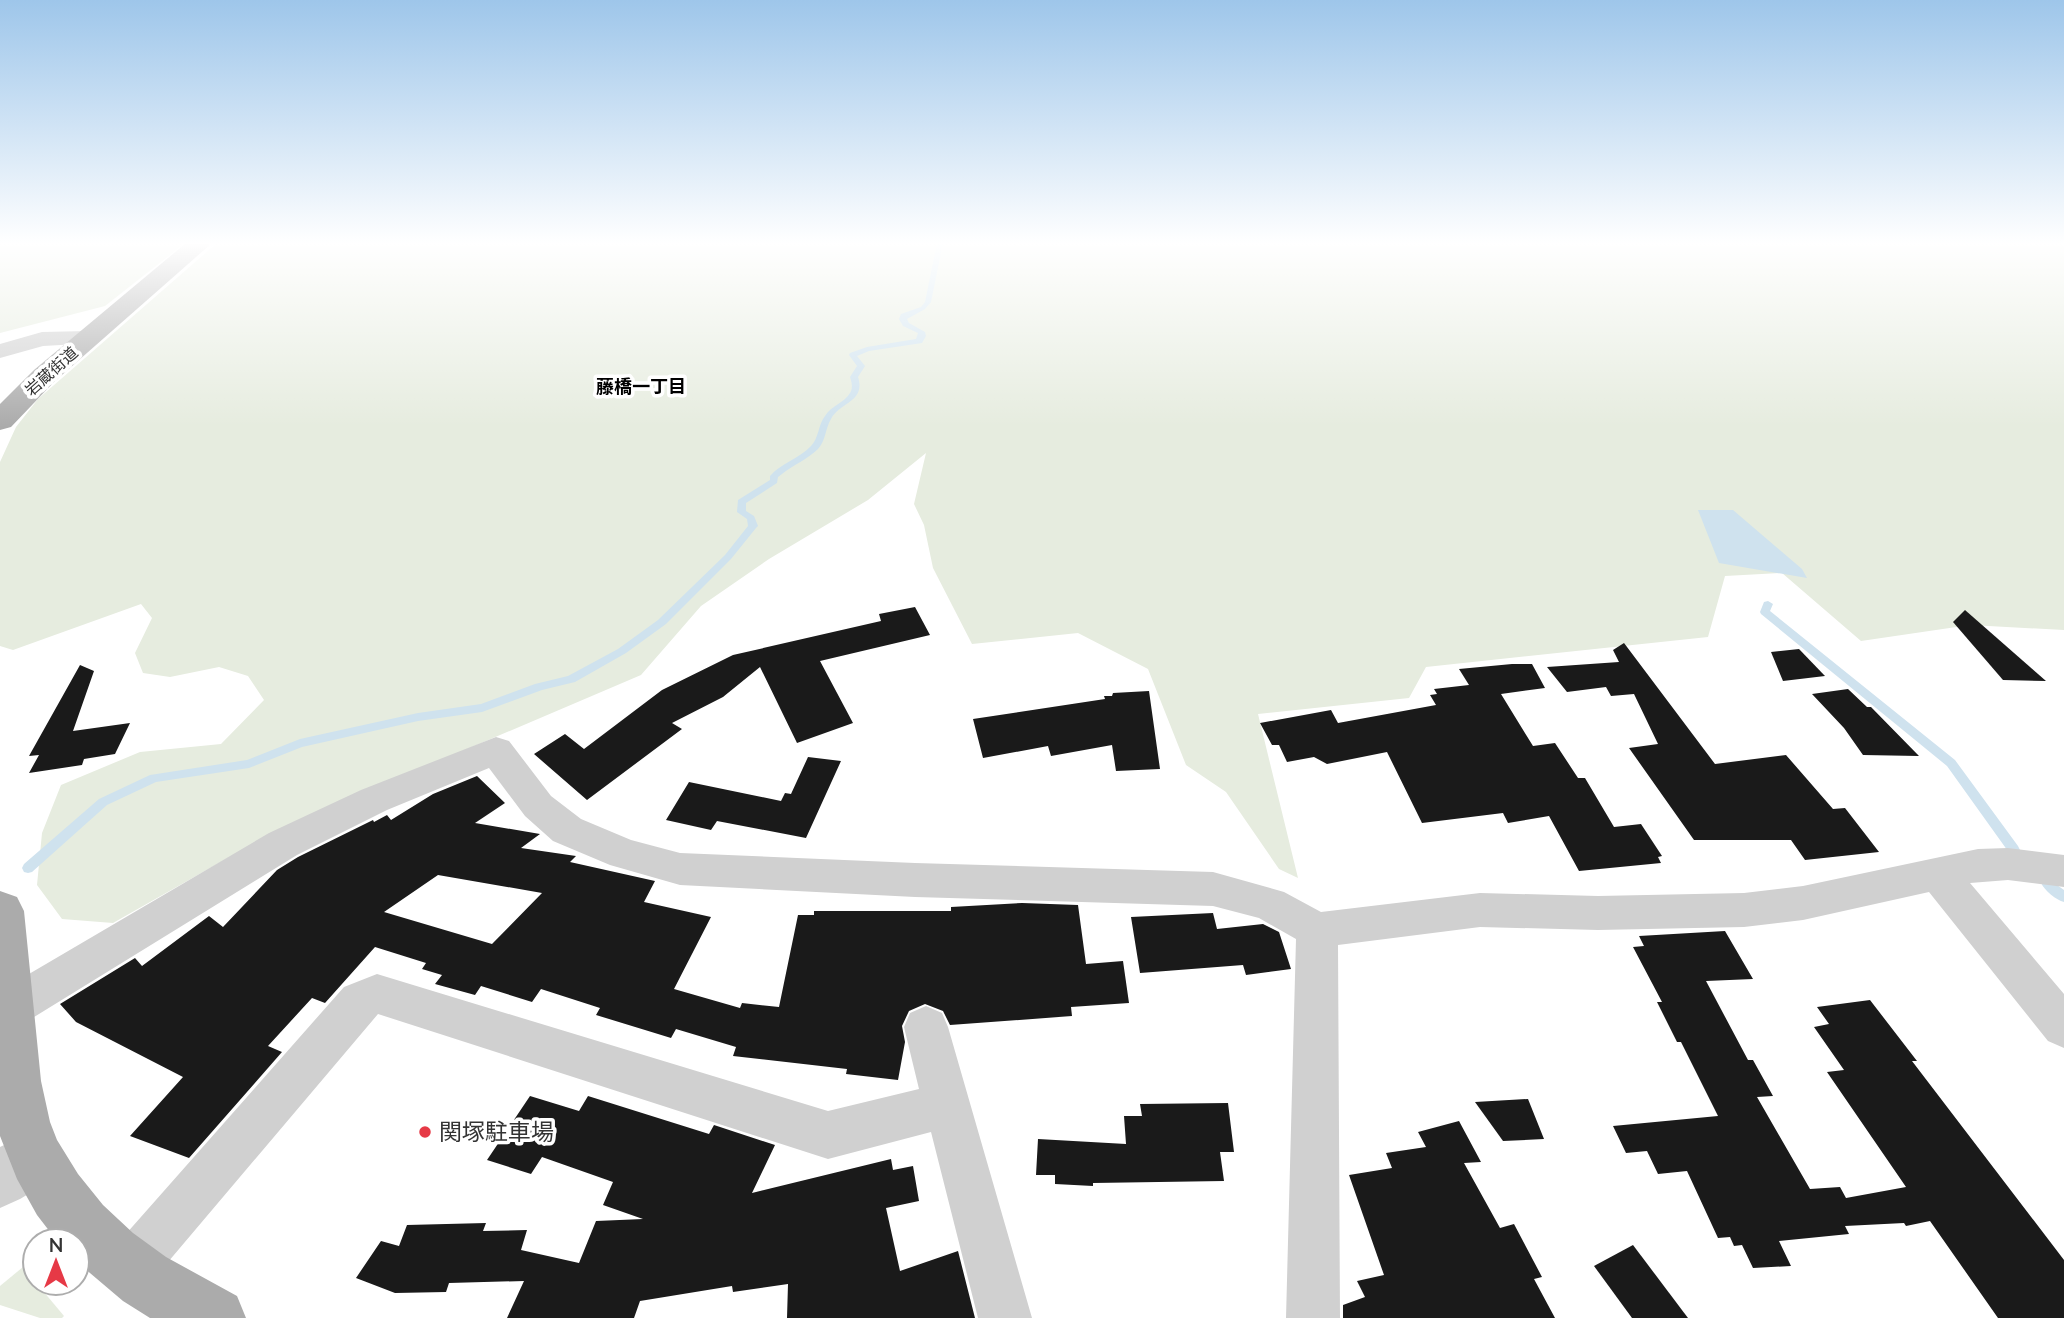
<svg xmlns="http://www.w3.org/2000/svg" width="2064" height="1318" font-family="Lato,'Noto Sans JP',sans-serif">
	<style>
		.green { fill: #e6ecdf }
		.water { fill: #cfe2ee }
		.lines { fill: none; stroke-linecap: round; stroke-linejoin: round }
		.stream { fill: #cfe2ee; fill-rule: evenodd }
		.building { fill: #1a1a1a; fill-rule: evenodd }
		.minor { fill: #d0d0d0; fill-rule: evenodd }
		.tertiary { fill: #d0d0d0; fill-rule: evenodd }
		.primary { fill: #ababab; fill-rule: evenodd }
		.poi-dot { fill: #e63946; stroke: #fff; stroke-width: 2.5 }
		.labels { text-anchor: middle; stroke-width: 7; stroke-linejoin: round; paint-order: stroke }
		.far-street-label { font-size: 16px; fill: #333; stroke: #fff }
		.far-neighbourhood-label { font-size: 18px; font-weight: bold; fill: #000; stroke: #fff }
		.near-poi-label { font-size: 23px; fill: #333; stroke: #fff; text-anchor: start }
	</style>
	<rect width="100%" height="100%" fill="#fff"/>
	<!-- green -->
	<g class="green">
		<polygon points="0,243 185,243 105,306 0,333"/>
		<polygon points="217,243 2064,243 2064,630 1970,625 1861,641 1782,573 1725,576 1708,637 1426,667 1409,698 1258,714 1298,878 1279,869 1226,792 1186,765 1148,669 1078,633 972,644 933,568 924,525 914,504 926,453 868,500 769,559 701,606 641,675 277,830 113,923 62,919 37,885 42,833 61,785 140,752 221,744 264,700 248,676 219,667 170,677 143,673 135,653 152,618 141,604 13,650 0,646 0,462 16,427 38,399"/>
		<polygon points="23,1267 64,1316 62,1318 40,1318 0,1305 0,1286"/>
	</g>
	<!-- water -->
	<polygon class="water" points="1698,510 1733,510 1802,569 1807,578 1719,563"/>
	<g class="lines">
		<!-- stream -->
		<g class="stream">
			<path d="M 937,243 L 943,243 L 931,302 L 925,309 L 907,319 L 909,323 L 925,332 L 926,336 L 922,343 L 869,351 L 857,356 L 865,366 L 858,377 C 866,402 840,402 831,419 C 825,429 826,440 818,449 C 808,459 793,465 782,474 L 778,477 L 777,483 L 746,503 L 746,511 L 754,516 L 758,526 L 756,528 L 731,559 L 666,624 L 626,653 L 575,682 L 542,690 L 482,712 L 418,721 L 302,747 L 249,768 L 156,782 L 107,805 L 32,872 L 28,873 L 24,872 L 22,868 L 24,864 L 99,799 L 150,775 L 247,760 L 300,739 L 418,713 L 481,704 L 535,684 L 568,676 L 618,649 L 658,620 L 725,555 L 748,526 L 747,519 L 737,512 L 738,500 L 770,480 L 770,476 C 781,463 799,459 811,446 C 819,438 818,425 825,416 C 831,406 844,403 850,393 C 853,388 852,383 850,377 L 857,366 L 849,355 L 850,353 L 867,347 L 916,339 L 918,333 L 903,326 L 899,319 L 901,314 L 921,307 L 925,302 Z"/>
			<polygon points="1768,601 1773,604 1770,611 1955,760 2018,846 2020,850 2018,854 2014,855 2010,854 1947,766 1761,614 1760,612 1764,602"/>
			<path d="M 2047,878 L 2064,890 L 2064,902 C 2056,900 2045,891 2041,883 L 2043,879 Z"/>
		</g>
	</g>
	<!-- building -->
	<g class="building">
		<polygon points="915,607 930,635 820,661 853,723 797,743 760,667 723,697 672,723 682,729 587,800 534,754 565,734 584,749 662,690 733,655 881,621 879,614"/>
		<polygon points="1965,610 2046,681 2003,680 1953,622"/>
		<polygon points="1624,643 1715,764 1786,755 1833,809 1845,808 1879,852 1805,860 1791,840 1694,840 1629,748 1658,744 1634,694 1611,696 1606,687 1567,692 1547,667 1619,662 1613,650"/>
		<polygon points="1799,649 1825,676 1783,681 1771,652"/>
		<polygon points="1512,664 1532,664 1545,688 1501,694 1533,746 1555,743 1578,778 1585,778 1614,827 1641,824 1662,856 1658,857 1661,863 1579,871 1549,816 1508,823 1503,813 1422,823 1387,752 1327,764 1314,757 1287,762 1279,745 1272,745 1260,723 1331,710 1338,723 1436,705 1430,695 1437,694 1434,689 1469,685 1459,669"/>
		<polygon points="80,665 94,671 73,731 130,723 115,754 84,759 82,765 29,773 39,755 29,756"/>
		<polygon points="1848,689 1867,707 1871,707 1919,756 1863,755 1844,728 1812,694"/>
		<polygon points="1149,691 1160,769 1116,771 1112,745 1051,756 1048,746 983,758 973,719 1105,699 1104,696 1112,696 1113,693"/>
		<polygon points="808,757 841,761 806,838 717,821 711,830 666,820 689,782 781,801 785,793 791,794"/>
		<path d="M 477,776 L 505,803 L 475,823 L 540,834 L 521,848 L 576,856 L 570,862 L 655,881 L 644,902 L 711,917 L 674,989 L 740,1008 L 742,1003 L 779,1007 L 798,915 L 814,915 L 814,911 L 951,911 L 951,907 L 1022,903 L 1078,905 L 1086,964 L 1123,961 L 1129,1003 L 1071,1007 L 1072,1016 L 950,1025 L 943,1011 L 925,1004 L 909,1011 L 902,1026 L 905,1042 L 898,1080 L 846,1074 L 847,1069 L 733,1056 L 736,1047 L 676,1029 L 671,1038 L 645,1030 L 596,1015 L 600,1008 L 541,989 L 532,1002 L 481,986 L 475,995 L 435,984 L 442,975 L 422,969 L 426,963 L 375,947 L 325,1003 L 312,998 L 268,1046 L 282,1052 L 189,1158 L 130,1136 L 183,1077 L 76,1022 L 60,1004 L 135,958 L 142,966 L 209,916 L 223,927 L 277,870 L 298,857 L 373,820 L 374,822 L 387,815 L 391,820 L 433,794 ZM 438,875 L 542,893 L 492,944 L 384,912 Z"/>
		<polygon points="1213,913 1217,929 1263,924 1279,932 1291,969 1246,975 1243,965 1140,973 1131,917"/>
		<polygon points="1725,931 1753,979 1706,981 1748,1060 1753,1060 1773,1096 1757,1097 1810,1189 1840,1187 1846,1198 1906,1187 1827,1072 1844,1070 1814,1027 1829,1024 1817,1007 1870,1000 1917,1061 1912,1061 2064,1260 2064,1318 1998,1318 1930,1221 1906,1226 1904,1223 1845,1226 1849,1234 1779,1241 1791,1266 1753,1268 1742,1245 1734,1246 1730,1237 1718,1238 1687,1171 1658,1174 1647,1151 1626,1153 1613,1126 1718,1116 1681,1042 1677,1042 1657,1002 1662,1002 1633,947 1644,946 1639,936"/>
		<polygon points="530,1096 579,1111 588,1096 709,1134 714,1125 775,1145 752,1193 891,1159 893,1170 913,1166 919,1201 886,1208 900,1271 958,1251 975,1318 787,1318 788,1284 733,1292 732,1286 640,1301 634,1318 507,1318 524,1281 449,1283 446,1292 395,1293 356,1278 381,1241 399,1246 407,1225 486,1223 483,1231 527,1230 521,1250 579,1263 596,1221 643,1219 603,1205 613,1182 542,1157 531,1174 487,1160"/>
		<polygon points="1528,1099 1544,1139 1503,1141 1475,1102"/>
		<polygon points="1228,1103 1234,1152 1220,1152 1224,1181 1093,1183 1093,1186 1055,1184 1055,1175 1036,1175 1038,1139 1126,1144 1124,1116 1142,1116 1140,1104"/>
		<polygon points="1459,1121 1481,1162 1464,1163 1500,1228 1514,1224 1542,1277 1534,1279 1555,1318 1343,1318 1343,1305 1365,1297 1357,1281 1384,1275 1349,1175 1392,1168 1386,1153 1426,1147 1418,1132"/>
		<polygon points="1633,1245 1688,1318 1632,1318 1594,1266"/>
	</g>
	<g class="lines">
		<!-- minor -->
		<g class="minor">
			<polygon points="88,331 96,333 100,338 96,343 43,346 0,358 0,344 42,332"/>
			<polygon points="496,737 509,741 551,796 581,819 631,840 680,853 915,863 1213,872 1284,892 1321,912 1480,893 1598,896 1744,893 1803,886 1978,849 2008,848 2064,855 2064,887 2008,880 1970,883 2064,994 2064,1048 2048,1041 1929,892 1803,920 1744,927 1598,930 1480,927 1338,945 1340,1318 1286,1318 1296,939 1259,918 1213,906 915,897 680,885 610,865 553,841 525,816 489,768 387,810 297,855 26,1022 10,1028 0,1024 0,991 269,833 361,790"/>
			<polygon points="377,974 828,1111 919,1089 904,1027 910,1013 926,1006 942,1013 948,1027 1032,1318 978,1318 931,1132 828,1159 378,1014 146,1288 128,1296 110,1288 102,1270 110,1252 344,987"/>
		</g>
		<!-- tertiary -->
		<polygon class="tertiary" points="35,1130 55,1138 63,1158 55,1178 20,1199 0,1208 0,1147"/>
		<!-- primary -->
		<g class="primary">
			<polygon points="186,243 212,243 54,382 11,427 0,430 0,404 34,370"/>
			<polygon points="0,891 17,897 24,911 41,1081 50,1122 57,1140 78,1174 103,1205 133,1233 166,1257 237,1296 246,1318 150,1318 123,1301 77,1262 77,1241 57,1241 37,1215 17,1179 0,1136"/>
		</g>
	</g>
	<!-- sky -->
	<linearGradient id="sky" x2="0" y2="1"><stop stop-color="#9ec6ea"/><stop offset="0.57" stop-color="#fff"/><stop offset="1" stop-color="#fff" stop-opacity="0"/></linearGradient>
	<rect width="2064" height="427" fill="url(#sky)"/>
	<!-- markers -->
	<circle class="poi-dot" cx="425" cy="1132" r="7"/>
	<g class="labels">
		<!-- far-street labels -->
		<g class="far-street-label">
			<text transform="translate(51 371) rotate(-42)" y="6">岩蔵街道</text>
		</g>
		<!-- far-neighbourhood labels -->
		<g class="far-neighbourhood-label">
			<text x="641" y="393">藤橋一丁目</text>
		</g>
		<!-- near-poi labels -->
		<g class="near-poi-label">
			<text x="439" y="1140">関塚駐車場</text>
		</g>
	</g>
	<!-- north arrow -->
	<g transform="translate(56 1262)"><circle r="33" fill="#ffffff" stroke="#adadad" stroke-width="2"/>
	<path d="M0-5L12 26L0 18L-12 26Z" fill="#e63946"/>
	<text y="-10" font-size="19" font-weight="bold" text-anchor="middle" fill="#333333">N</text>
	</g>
</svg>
